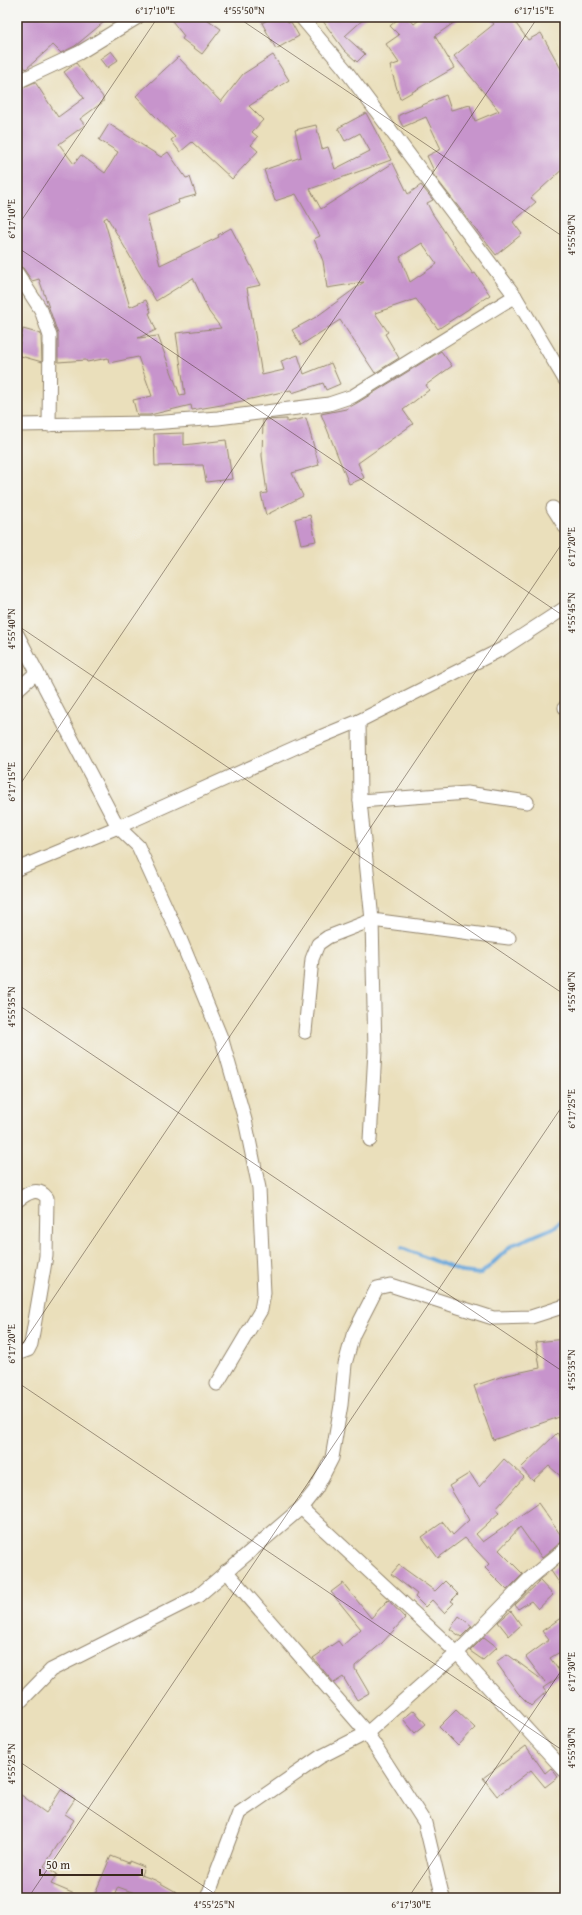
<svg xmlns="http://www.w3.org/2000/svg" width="582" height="1915" font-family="'Gentium Book Plus',serif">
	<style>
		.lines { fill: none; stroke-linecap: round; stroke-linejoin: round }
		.stream { stroke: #68a6da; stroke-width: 4 }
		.building { fill: #c794cc; fill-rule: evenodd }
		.street-casing { stroke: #92846c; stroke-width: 15 }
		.street { stroke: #fff; stroke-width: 13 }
		.ticks { fill: none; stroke: #3b2a1e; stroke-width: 1; stroke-opacity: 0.45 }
		.neatline { fill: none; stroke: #3b2a1e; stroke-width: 1.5 }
		.ticks-label { font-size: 10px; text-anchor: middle; fill: #3b2a1e }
	</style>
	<rect width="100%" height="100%" fill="#f6f6f2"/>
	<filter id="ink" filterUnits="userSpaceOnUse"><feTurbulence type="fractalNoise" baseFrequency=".025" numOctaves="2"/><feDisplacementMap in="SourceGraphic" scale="8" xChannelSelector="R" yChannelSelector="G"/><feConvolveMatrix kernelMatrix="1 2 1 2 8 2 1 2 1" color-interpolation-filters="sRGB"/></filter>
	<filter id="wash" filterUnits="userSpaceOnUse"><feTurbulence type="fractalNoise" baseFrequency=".012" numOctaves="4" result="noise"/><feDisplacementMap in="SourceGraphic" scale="16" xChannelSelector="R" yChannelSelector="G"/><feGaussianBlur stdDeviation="0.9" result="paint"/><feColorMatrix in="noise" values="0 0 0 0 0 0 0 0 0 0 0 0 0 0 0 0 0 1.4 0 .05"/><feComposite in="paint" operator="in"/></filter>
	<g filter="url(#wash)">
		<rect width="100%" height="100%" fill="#eadfbb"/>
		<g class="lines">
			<!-- stream -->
			<polyline class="stream" points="402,1248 463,1272 481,1274 512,1245 553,1228 565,1218"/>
		</g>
		<g id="blocks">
			<!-- building -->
			<g class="building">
				<polygon points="17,17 110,17 75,46 61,53 53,45 26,69 17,59"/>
				<polygon points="169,17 204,17 221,29 202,54 182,39 184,36"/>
				<polygon points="273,17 284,17 288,23 291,22 299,36 276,49 262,23"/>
				<polygon points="320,17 366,17 345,36 365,54 357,62 344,50"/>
				<polygon points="400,17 408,17 414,24 423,17 462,17 435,36 454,68 400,99 390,66 399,63 386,44 399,35 390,26"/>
				<polygon points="488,17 511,17 528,40 541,33 565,76 565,167 531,198 536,202 513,222 522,234 496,255 432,173 434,171 427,156 441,149 426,117 403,127 399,119 399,115 446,95 451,110 470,105 475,121 499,111 454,56 494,24"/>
				<polygon points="111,51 118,60 107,68 100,59"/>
				<polygon points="273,55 289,80 249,106 263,120 252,132 258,137 251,145 258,151 232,179 192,142 180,152 171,140 175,137 136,96 178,57 221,102 243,74"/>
				<path d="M 76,63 L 103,97 L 103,102 L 80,119 L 85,125 L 59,144 L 74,164 L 81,155 L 105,173 L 118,152 L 99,140 L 109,124 L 161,157 L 168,152 L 186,178 L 190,177 L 196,195 L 178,200 L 179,203 L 147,216 L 160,265 L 219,237 L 218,235 L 231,228 L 261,285 L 247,288 L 262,375 L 284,370 L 281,361 L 298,355 L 304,374 L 331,363 L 340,384 L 326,390 L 323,383 L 292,393 L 291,390 L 233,403 L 192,410 L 191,405 L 150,415 L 137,415 L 133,400 L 152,396 L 138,357 L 109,363 L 108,358 L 87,362 L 86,360 L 58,362 L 58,334 L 39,279 L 32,281 L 23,268 L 17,265 L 17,90 L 35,82 L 58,117 L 84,98 L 64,72 ZM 107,217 L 156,301 L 193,278 L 209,312 L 221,328 L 176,333 L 185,394 L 180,395 L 158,336 L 138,338 L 156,330 L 149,313 L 151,312 L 146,300 L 130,307 L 104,219 Z"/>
				<path d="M 366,113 L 391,160 L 310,189 L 321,209 L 393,163 L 408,194 L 421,185 L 433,200 L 427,203 L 432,213 L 473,274 L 475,273 L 490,295 L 438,329 L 416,299 L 375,313 L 388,332 L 385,334 L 399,358 L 375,373 L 340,320 L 301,345 L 292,330 L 316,317 L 364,282 L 327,288 L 323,261 L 314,239 L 320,236 L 296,194 L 275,201 L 264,170 L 301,157 L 295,130 L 316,125 L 322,149 L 328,147 L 335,169 L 370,151 L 360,133 L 345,141 L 338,128 ZM 422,243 L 437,264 L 410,282 L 400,257 Z"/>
				<polygon points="23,329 41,334 42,362 17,355"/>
				<polygon points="441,351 452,366 426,385 429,390 403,410 413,424 358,463 364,478 349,484 321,414 346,409 357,403"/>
				<polygon points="306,418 319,465 292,473 303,496 266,515 261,494 267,493 262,456 263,420 287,419 287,422"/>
				<polygon points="184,433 184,445 226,440 232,479 206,482 203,465 155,466 154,434"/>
				<polygon points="310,515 316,541 301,544 295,519"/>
				<polygon points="565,1339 565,1415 493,1440 474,1386 503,1376 540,1368 536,1342"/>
				<polygon points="557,1433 565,1442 565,1480 549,1466 533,1481 521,1468"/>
				<polygon points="504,1459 524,1477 496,1509 500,1512 476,1534 483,1542 538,1503 565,1541 560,1543 542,1558 520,1527 499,1550 523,1574 507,1590 485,1568 489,1564 465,1538 438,1558 422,1537 443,1522 453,1535 469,1520 449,1486 470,1473 479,1487"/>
				<polygon points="565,1559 565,1591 551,1571"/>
				<polygon points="399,1565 435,1591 445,1581 458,1594 451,1601 454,1603 444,1613 432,1600 425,1607 415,1597 417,1594 391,1574"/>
				<polygon points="540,1581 553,1595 538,1609 531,1601 518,1609 515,1605"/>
				<polygon points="343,1583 371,1618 388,1600 405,1618 382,1643 355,1666 355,1669 369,1693 357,1700 343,1677 334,1683 313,1658 338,1641 342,1646 361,1629 331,1592"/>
				<polygon points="511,1611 521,1625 509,1636 498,1622"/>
				<polygon points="565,1615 565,1649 550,1658 562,1675 543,1688 546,1692 531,1706 518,1693 496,1662 507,1654 545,1682 526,1657 549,1640 542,1631"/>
				<polygon points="459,1616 472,1626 461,1637 450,1629"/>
				<polygon points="484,1637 497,1647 483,1660 470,1651"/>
				<polygon points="414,1710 426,1724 415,1733 403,1719"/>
				<polygon points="456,1710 475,1728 458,1746 439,1727"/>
				<polygon points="526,1746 545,1773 551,1768 558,1777 545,1787 531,1770 497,1796 483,1778"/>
				<polygon points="61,1790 75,1799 65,1814 74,1820 44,1866 57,1874 51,1884 84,1898 17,1898 17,1792 46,1813"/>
				<polygon points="111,1856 129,1863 129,1861 144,1867 141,1875 155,1880 187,1898 149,1898 118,1887 113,1898 93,1898"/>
			</g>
		</g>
	</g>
	<g filter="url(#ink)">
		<use href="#blocks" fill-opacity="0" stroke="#92846c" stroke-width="1"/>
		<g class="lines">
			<defs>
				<g id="street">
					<polyline points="301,17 344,68 515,296 565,380"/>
					<polyline points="17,82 79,53 138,17"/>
					<polyline points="17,273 41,310 50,336 49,425"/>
					<polyline points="17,425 152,423 218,418 329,404 353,396 515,296"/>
					<polyline points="553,508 565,527"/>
					<polyline points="17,634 118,827 138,846 179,936 222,1040 245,1120 259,1188 264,1293 261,1310 217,1384"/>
					<polyline points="17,690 37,672"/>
					<polyline points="565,708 565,707"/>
					<polyline points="359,721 360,801 372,920 375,1051 370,1140"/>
					<polyline points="360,801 467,793 527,802"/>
					<polyline points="17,869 118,827 303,744 359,721 502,649 565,608"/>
					<polyline points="305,1032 312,959 318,944 328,937 372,920 509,938"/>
					<path d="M 17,1201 C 27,1193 38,1186 47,1198 L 46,1256 L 31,1344 L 28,1350 L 17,1354"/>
					<polyline points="301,1508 457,1653 565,1771"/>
					<polyline points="226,1571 367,1733 425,1823 443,1898"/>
					<polyline points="17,1705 51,1670 198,1596 301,1508 316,1489 332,1458 341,1405 345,1364 353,1335 377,1288 390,1285 493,1318 531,1317 565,1306"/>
					<polyline points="207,1898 239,1813 320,1757 367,1733 457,1653 529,1579 565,1549"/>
				</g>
			</defs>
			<!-- street casing -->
			<use href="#street" class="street-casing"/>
			<!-- street -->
			<use href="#street" class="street"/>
		</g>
	</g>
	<!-- ticks -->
	<path class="ticks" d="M 237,17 L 565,238M 17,227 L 158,17M 17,247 L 565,617M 17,625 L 565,995M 17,789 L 538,17M 17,1004 L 565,1373M 17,1352 L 565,539M 17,1382 L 565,1752M 17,1760 L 221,1898M 28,1898 L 565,1102M 408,1898 L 565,1665"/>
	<!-- margin -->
	<rect width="582" height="1915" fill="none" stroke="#f6f6f2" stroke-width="44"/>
	<!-- scale -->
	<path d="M40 1869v6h102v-6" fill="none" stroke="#3b2a1e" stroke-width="2"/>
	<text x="46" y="1869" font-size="12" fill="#3b2a1e" stroke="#f6f6f2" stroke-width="3" paint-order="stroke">50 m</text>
	<rect x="22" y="22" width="538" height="1871" class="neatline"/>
	<g class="ticks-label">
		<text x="155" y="14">6°17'10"E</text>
		<text x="244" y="14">4°55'50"N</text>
		<text x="534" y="14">6°17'15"E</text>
		<text transform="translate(11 219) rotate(-90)" y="4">6°17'10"E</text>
		<text transform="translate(571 235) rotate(-90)" y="4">4°55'50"N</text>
		<text transform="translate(571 547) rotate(-90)" y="4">6°17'20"E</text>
		<text transform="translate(571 613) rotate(-90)" y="4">4°55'45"N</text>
		<text transform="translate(11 629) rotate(-90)" y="4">4°55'40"N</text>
		<text transform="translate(11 782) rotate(-90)" y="4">6°17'15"E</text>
		<text transform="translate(571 992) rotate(-90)" y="4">4°55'40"N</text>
		<text transform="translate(11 1007) rotate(-90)" y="4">4°55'35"N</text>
		<text transform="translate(571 1109) rotate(-90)" y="4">6°17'25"E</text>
		<text transform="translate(11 1344) rotate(-90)" y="4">6°17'20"E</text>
		<text transform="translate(571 1370) rotate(-90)" y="4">4°55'35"N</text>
		<text transform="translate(571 1672) rotate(-90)" y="4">6°17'30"E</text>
		<text transform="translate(571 1748) rotate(-90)" y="4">4°55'30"N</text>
		<text transform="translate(11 1764) rotate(-90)" y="4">4°55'25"N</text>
		<text x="214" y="1908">4°55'25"N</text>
		<text x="411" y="1908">6°17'30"E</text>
	</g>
</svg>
